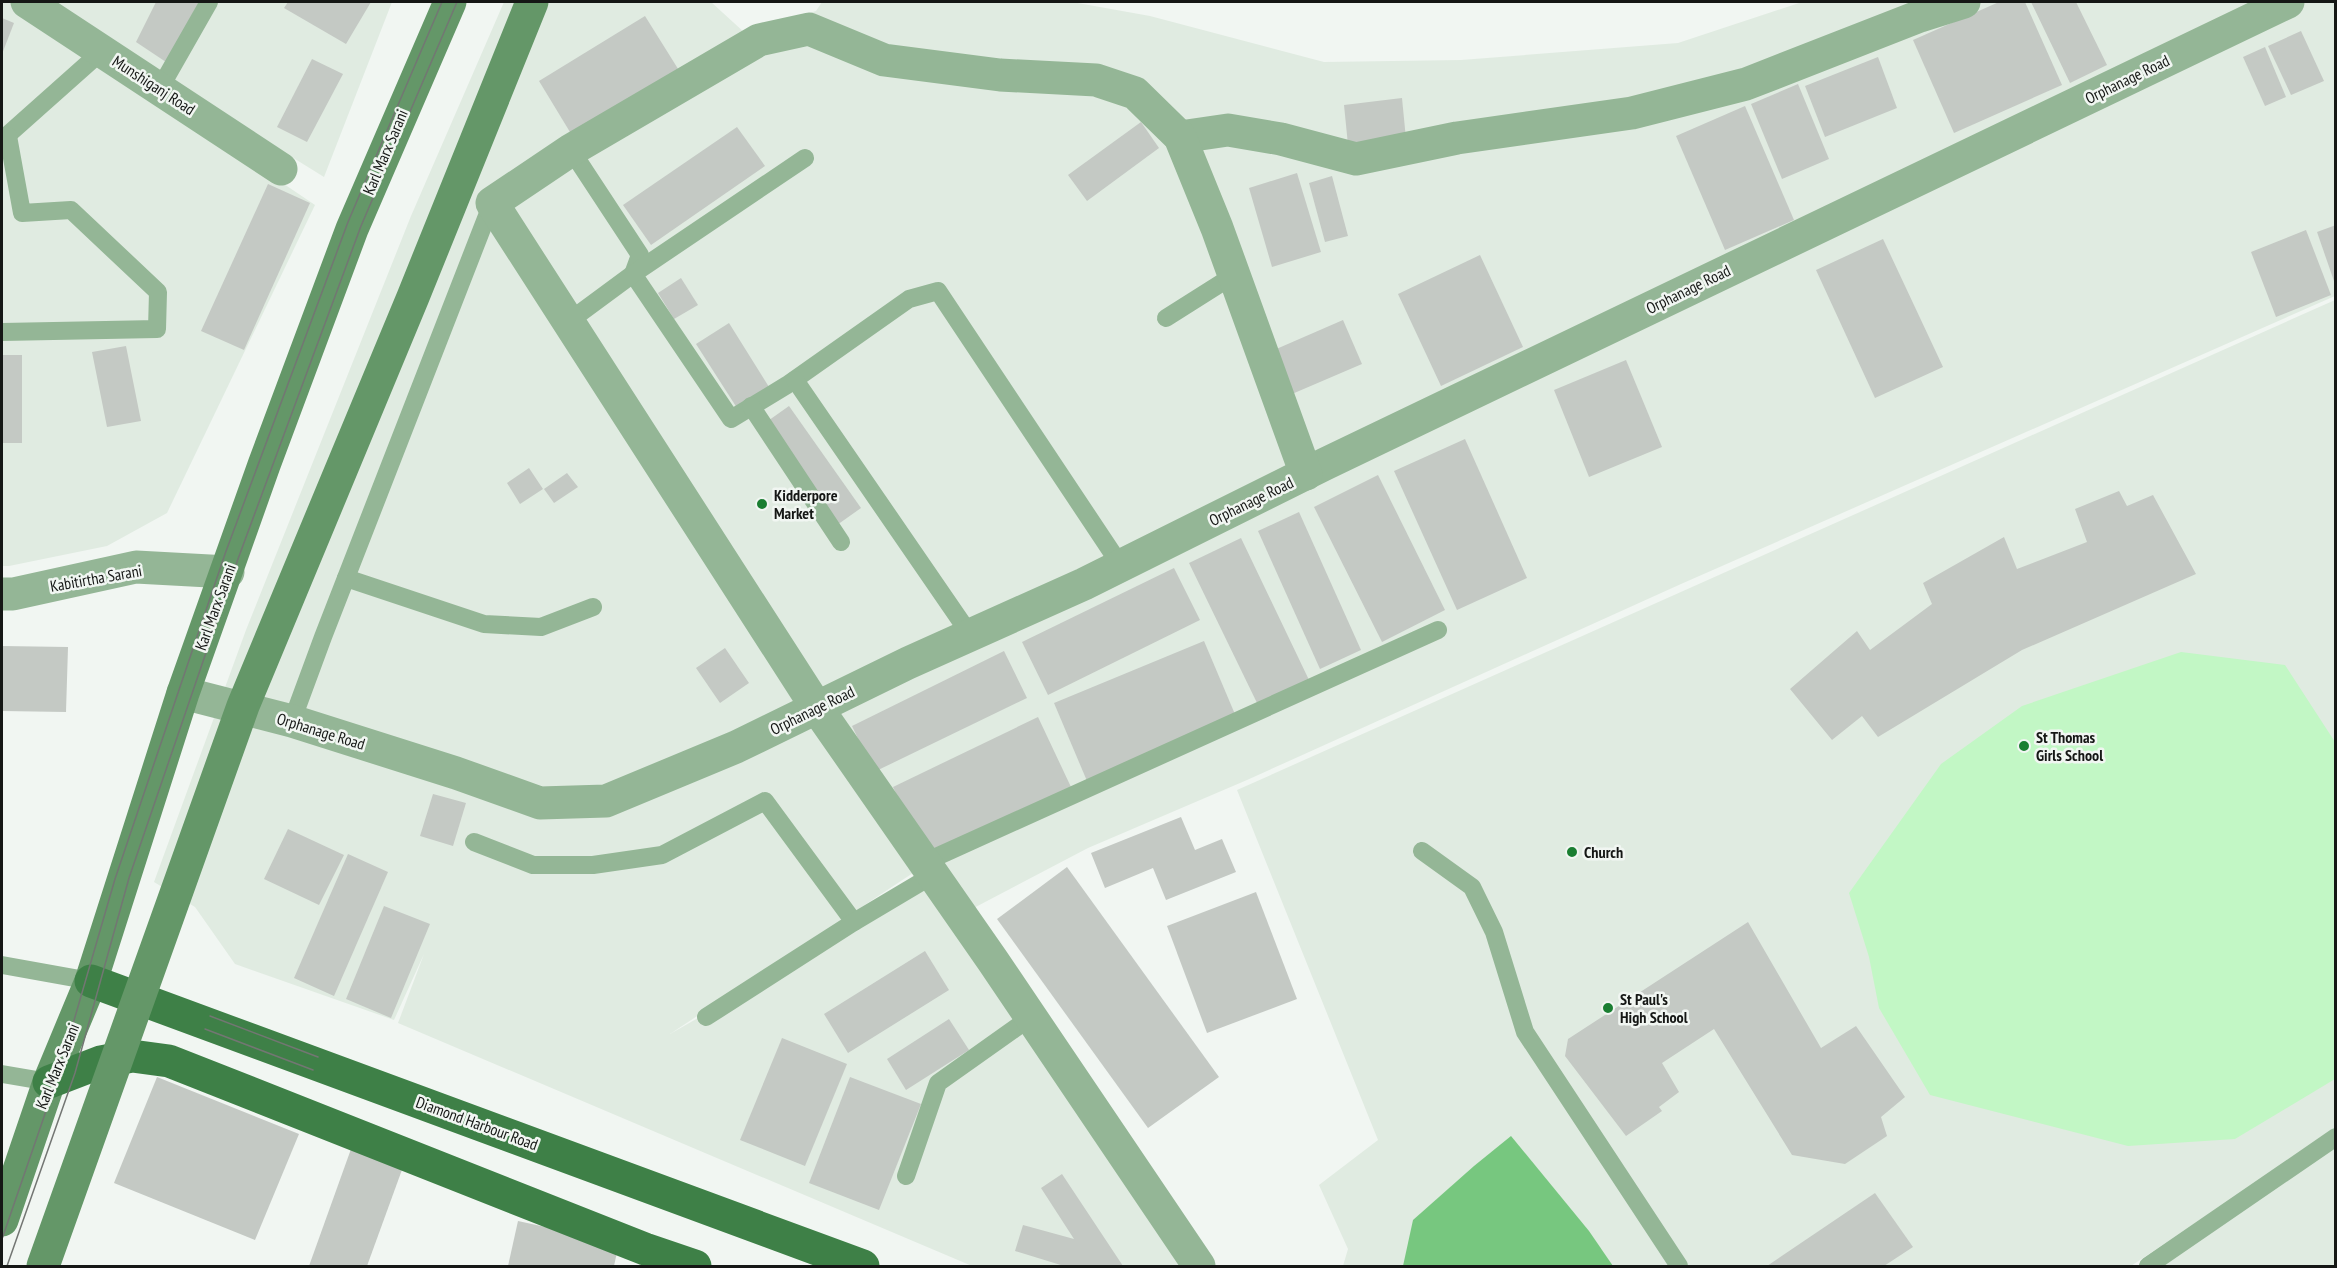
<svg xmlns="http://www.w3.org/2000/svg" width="2337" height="1268" font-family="'PT Sans Narrow',sans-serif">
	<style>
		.built { fill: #e0ebe1 }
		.green { fill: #c2f7c5 }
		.water { fill: #77c77f }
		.building { fill: #c4c9c4 }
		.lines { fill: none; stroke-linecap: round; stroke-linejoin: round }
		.service { stroke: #94b696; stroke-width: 18 }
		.minor { stroke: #94b696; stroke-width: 33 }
		.secondary { stroke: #649768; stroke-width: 33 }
		.primary { stroke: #3e8047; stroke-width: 33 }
		.tram { stroke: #737673; stroke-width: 1.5 }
		.secondary-bridge { stroke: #649768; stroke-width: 33 }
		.poi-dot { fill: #1a7e31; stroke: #f1f6f2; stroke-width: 2 }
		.labels { text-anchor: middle; stroke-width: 5; stroke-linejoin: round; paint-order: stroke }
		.street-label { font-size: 16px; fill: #151715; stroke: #f1f6f2 }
		.poi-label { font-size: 16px; font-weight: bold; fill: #151715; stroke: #f1f6f2; text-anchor: start }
	</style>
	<rect width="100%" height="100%" fill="#f1f6f2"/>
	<!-- built -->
	<g class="built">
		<polygon points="2,2 14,2 315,205 167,513 107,546 9,566 2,566"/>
		<polygon points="43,2 392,2 324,177"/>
		<polygon points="504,2 711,2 745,33 816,11 822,2 1072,2 1150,16 1324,62 1461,60 1678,43 1802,2 2264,2 827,689 916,871 670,1034 934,883 1189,1266 972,1266 398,1023 424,954 394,1020 235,964 195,907 154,882 246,630 411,216"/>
		<polygon points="2303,2 2335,2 2335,296 1681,584 1247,780 1088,848 968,911 828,713"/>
		<polygon points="2335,300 2335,1129 2131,1266 1343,1266 1348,1249 1319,1185 1378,1140 1237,790"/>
		<polygon points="2335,1143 2335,1266 2160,1266"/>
	</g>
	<!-- green -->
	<polygon class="green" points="2181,652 2285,665 2335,742 2335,1079 2235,1139 2128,1146 1930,1095 1879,1008 1869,957 1849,893 1941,764 2022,706"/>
	<!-- water -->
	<polygon class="water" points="1511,1136 1589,1231 1613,1266 1403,1266 1413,1220 1474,1166"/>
	<!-- building -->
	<g class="building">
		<polygon points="156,2 199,2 166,62 136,42"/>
		<polygon points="288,2 371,2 346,44 284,8"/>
		<polygon points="1999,2 2025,2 2062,85 1954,133 1913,40"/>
		<polygon points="2031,2 2076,2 2107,65 2070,83"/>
		<polygon points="645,16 680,72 573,137 539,81"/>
		<polygon points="2,18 14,23 2,54"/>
		<polygon points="2301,31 2324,81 2291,95 2268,46"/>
		<polygon points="2265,47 2286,97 2265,106 2243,57"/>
		<polygon points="1878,57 1897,108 1825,137 1805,86"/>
		<polygon points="312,59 343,74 307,142 277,127"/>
		<polygon points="1798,84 1829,159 1782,179 1751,104"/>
		<polygon points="1402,98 1406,139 1348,145 1344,105"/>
		<polygon points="1745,106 1794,220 1725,250 1676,136"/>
		<polygon points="1141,122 1159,148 1087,201 1068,175"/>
		<polygon points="737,127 765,166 651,245 623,205"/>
		<polygon points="1297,173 1321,252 1272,267 1249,188"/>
		<polygon points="1332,176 1348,236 1325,242 1309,183"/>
		<polygon points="268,184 310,203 244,350 201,331"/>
		<polygon points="2336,225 2336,284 2335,284 2317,232"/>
		<polygon points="2306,230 2331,295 2276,317 2251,252"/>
		<polygon points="1883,239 1943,367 1875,398 1816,270"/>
		<polygon points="1480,255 1523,347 1441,386 1398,294"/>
		<polygon points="681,278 698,305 674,319 658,293"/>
		<polygon points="1343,320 1362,364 1285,397 1267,353"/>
		<polygon points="729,323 769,387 737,408 696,344"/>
		<polygon points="126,346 141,421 107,427 92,352"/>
		<rect x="2" y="355" width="20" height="88"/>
		<polygon points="1626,360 1662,447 1589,477 1554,390"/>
		<polygon points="789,406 861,508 837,525 765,423"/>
		<polygon points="1465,439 1527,578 1457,610 1394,471"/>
		<polygon points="529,468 543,489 520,504 507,483"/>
		<polygon points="567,473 578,487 554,503 544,489"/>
		<polygon points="1378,475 1445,610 1382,642 1314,507"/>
		<polygon points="2119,491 2127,506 2153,495 2196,574 2022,650 1878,737 1862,716 1832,740 1790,689 1857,631 1870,650 1932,604 1923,583 2004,537 2017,569 2087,542 2075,509"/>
		<polygon points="1299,512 1361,650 1320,669 1258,531"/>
		<polygon points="1241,538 1309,680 1258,705 1189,563"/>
		<polygon points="1174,568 1200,620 1048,695 1022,642"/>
		<polygon points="1204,641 1237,719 1087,781 1054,703"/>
		<polygon points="2,646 68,647 66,712 2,711"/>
		<polygon points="725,648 749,683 720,703 696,668"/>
		<polygon points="1004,651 1027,698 874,772 852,726"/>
		<polygon points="1038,717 1071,787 926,857 893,787"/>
		<polygon points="433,794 466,803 453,846 420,836"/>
		<polygon points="1181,817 1195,850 1222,839 1236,872 1166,900 1153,868 1105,888 1091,853"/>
		<polygon points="288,829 344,855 319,905 264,879"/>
		<polygon points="348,854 388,872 334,996 294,978"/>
		<polygon points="1067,867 1219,1077 1148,1128 997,919"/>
		<polygon points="1256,892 1297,999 1207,1033 1167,926"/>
		<polygon points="384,906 430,924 391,1018 346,999"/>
		<polygon points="1748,922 1821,1048 1856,1026 1905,1097 1881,1117 1887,1136 1845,1164 1792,1155 1714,1029 1662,1063 1679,1092 1659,1107 1662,1111 1626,1136 1565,1056 1568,1039"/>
		<polygon points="925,951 949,990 848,1053 824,1014"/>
		<polygon points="949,1019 969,1050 906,1090 887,1059"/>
		<polygon points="782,1038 847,1064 805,1166 740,1140"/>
		<polygon points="157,1077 299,1134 255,1240 114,1183"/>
		<polygon points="850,1077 921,1104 879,1210 809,1183"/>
		<polygon points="351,1149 403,1167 367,1266 309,1266"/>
		<polygon points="1062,1174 1123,1266 1064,1266 1015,1251 1023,1225 1074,1239 1041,1188"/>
		<polygon points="1875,1193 1913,1247 1884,1266 1767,1266"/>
		<polygon points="518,1221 619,1243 614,1266 508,1266"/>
	</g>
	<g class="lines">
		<!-- service -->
		<g class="service">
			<polyline points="160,88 209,2"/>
			<polyline points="2,140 102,51"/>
			<polyline points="571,150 640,255 633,274 731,419 787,385 909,299 938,291 1121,566"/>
			<polyline points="1166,318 1234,275"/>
			<polyline points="568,322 633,274 805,158"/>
			<polyline points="2,332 157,329 158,292 71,210 22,213 8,136"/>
			<polyline points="795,380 971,636"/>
			<polyline points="751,406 841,542"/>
			<polyline points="346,578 484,624 541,627 593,607"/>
			<polyline points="292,721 323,637 492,203"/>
			<polyline points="474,842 533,865 593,865 662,855 765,801 854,922"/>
			<polyline points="1422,851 1472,887 1494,932 1525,1032 1679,1266"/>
			<polyline points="925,862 1438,630"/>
			<polyline points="2,965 91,981"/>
			<polyline points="706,1017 854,922 933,875"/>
			<polyline points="2,1074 49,1082"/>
			<polyline points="906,1176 938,1083 1031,1017"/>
			<polyline points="2148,1266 2336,1137"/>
		</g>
		<!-- minor -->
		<g class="minor">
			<polyline points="27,2 281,169"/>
			<polyline points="1180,137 1228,130 1281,139 1356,159 1457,138 1632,113 1746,84 1920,16 1964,2"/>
			<polyline points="2,594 13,594 136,567 228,572"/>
			<polyline points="183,693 292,721 456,773 540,803 606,801 736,747 908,663 1084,584 1325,464 2288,2"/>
			<polyline points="1199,1266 993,961 817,708 492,203 571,150 759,40 809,29 884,60 1000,75 1096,80 1135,93 1180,137 1217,228 1306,474"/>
		</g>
		<!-- secondary -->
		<polyline class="secondary" points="2,1220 49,1082 91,981 183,693 264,465 352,229 450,2"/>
		<!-- primary -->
		<g class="primary">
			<polyline points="91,981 863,1266"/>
			<polyline points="49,1082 101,1062 132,1056 169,1061 645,1249 695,1266"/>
		</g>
		<!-- tram -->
		<g class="tram">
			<polyline points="210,1016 318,1057"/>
			<polyline points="205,1029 313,1070"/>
			<polyline points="2,1239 57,1079 115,879 225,554 348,222 442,2"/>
			<polyline points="7,1266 75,1073 129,878 238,559 361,226 457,2"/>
		</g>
		<!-- secondary-bridge -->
		<polyline class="secondary-bridge" points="43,1266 243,706 413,297 532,2"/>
	</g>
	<!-- markers -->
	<g class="poi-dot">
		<circle cx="762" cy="504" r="6"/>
		<circle cx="2024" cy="746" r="6"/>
		<circle cx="1572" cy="852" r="6"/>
		<circle cx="1608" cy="1008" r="6"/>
	</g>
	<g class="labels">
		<!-- street labels -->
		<g class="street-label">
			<text transform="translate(2127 79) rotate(-26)" y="6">Orphanage Road</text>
			<text transform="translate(154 85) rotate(33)" y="6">Munshiganj Road</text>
			<text transform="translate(385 152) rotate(-67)" y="6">Karl Marx Sarani</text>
			<text transform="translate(1688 289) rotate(-26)" y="6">Orphanage Road</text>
			<text transform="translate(1251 501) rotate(-26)" y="6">Orphanage Road</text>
			<text transform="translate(96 578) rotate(-10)" y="6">Kabitirtha Sarani</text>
			<text transform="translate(215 607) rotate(-70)" y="6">Karl Marx Sarani</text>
			<text transform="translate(812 710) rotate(-26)" y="6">Orphanage Road</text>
			<text transform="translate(321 731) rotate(17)" y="6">Orphanage Road</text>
			<text transform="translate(57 1066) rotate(-68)" y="6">Karl Marx Sarani</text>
			<text transform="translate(477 1123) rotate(20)" y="6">Diamond Harbour Road</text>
		</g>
		<!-- poi labels -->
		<g class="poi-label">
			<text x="774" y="501">Kidderpore<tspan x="774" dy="18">Market</tspan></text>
			<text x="2036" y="743">St Thomas<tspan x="2036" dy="18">Girls School</tspan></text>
			<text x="1584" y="858">Church</text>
			<text x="1620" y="1005">St Paul's<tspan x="1620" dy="18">High School</tspan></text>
		</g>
	</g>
	<!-- border -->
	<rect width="2337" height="1268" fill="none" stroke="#151715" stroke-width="6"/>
</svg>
